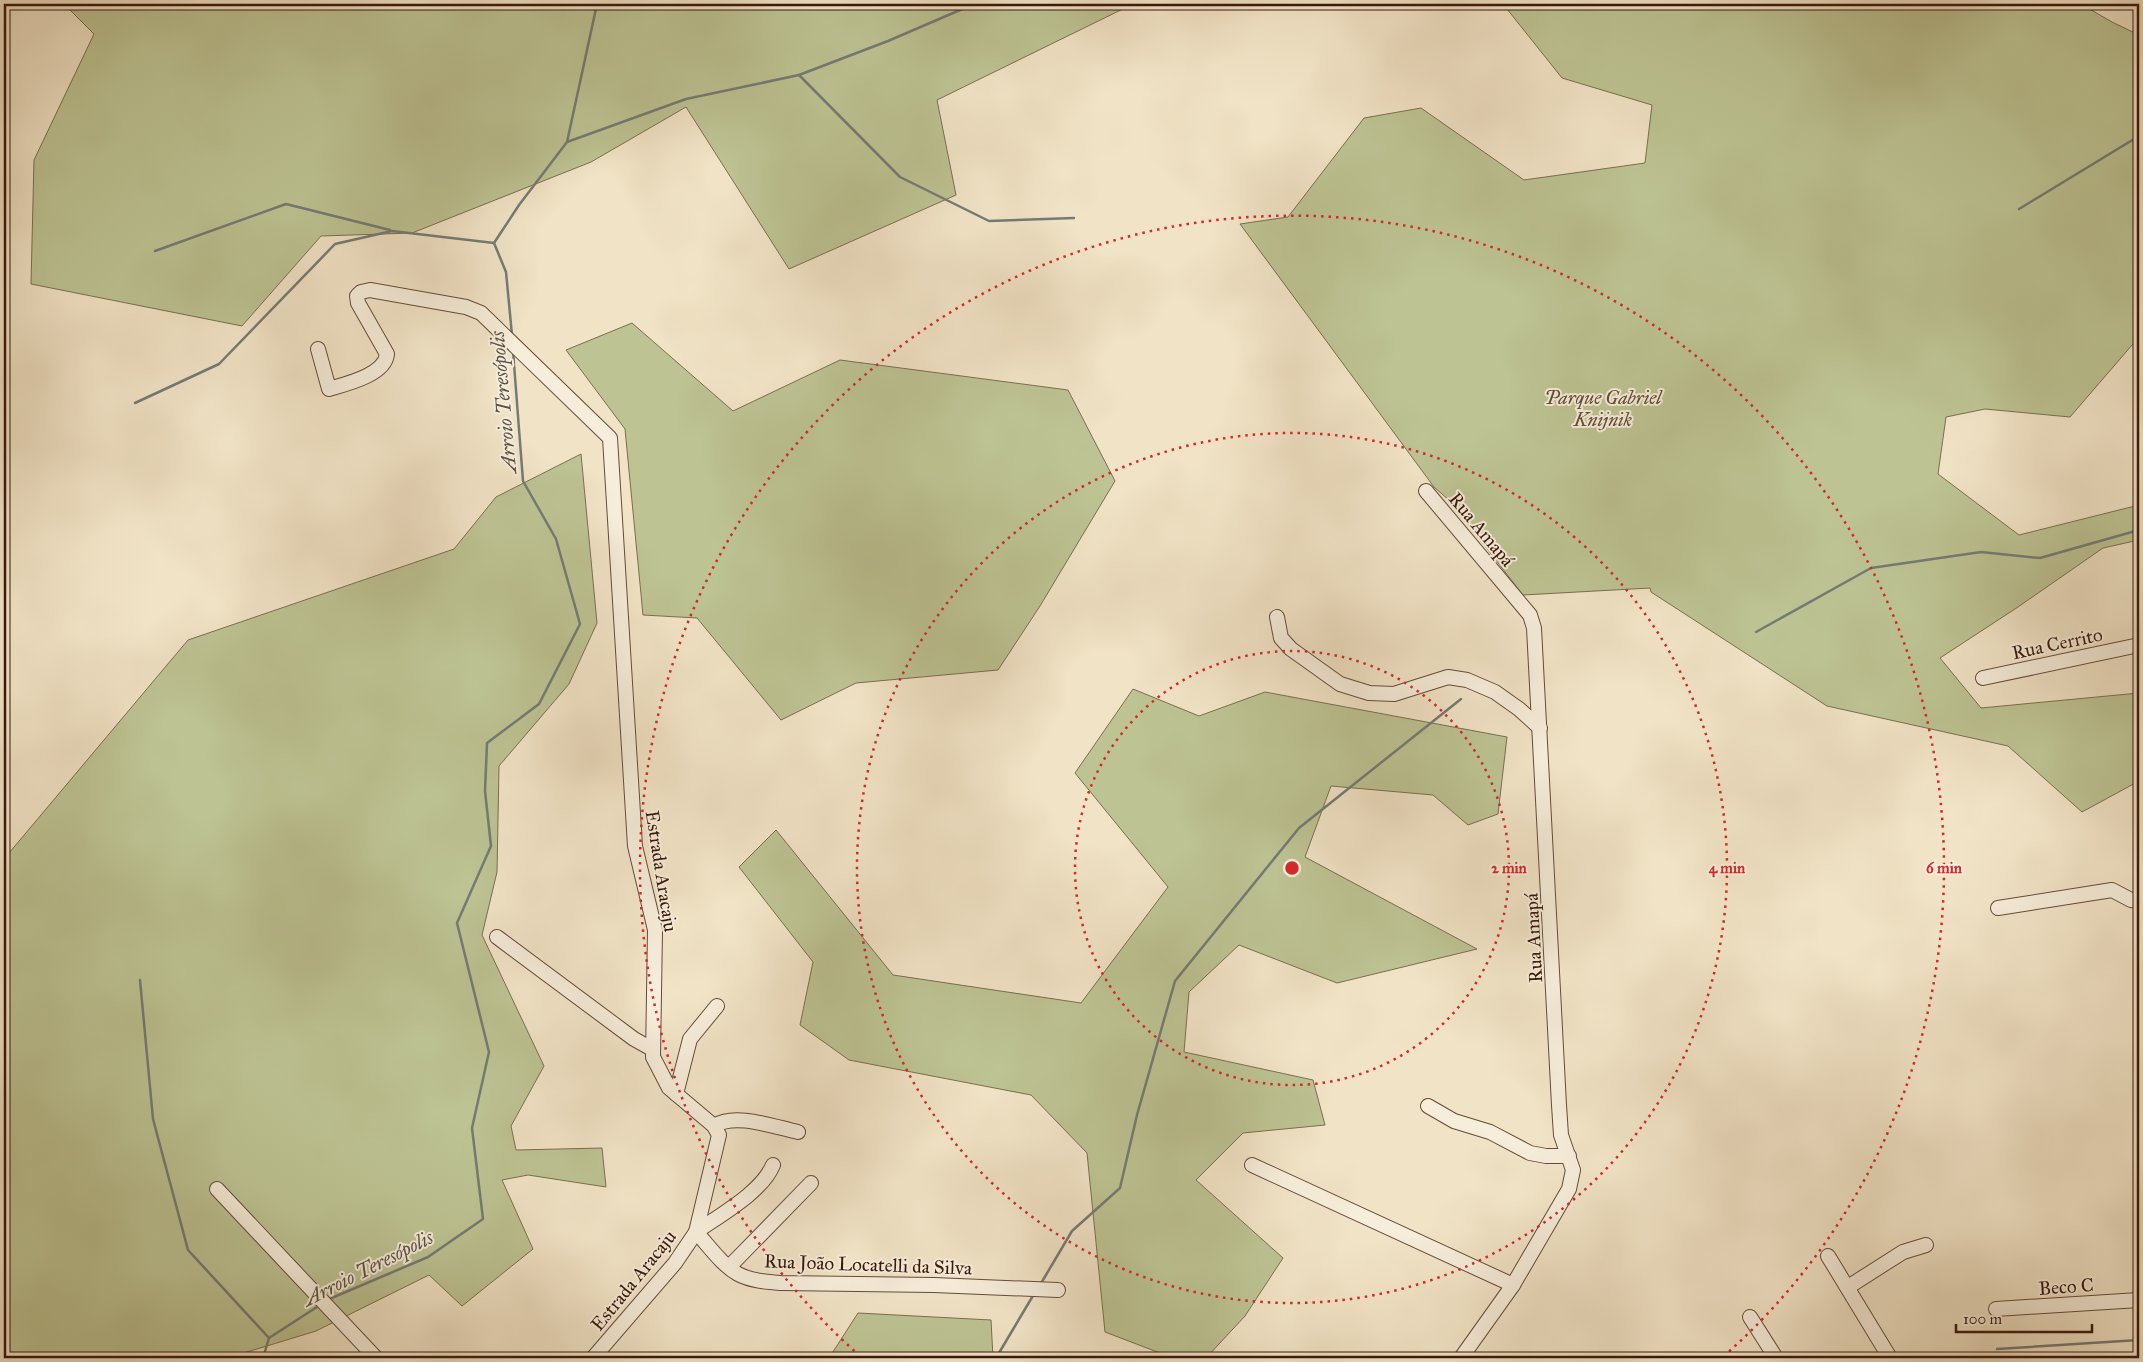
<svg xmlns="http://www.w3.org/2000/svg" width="2143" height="1362" font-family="'IM FELL Great Primer',serif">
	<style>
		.green { fill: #bdc393; stroke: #7b6e4f }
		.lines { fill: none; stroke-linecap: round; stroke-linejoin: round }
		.stream { stroke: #747b75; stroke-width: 2.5 }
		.minor-casing { stroke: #674b3a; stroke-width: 16 }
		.minor { stroke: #f6edda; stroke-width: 14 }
		.ring { fill: none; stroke: #d62828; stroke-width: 2.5; stroke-dasharray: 2.5 5 }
		.labels { text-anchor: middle; stroke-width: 4; stroke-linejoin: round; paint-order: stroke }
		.park-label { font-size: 19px; font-style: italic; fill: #614b34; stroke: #f6edda }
		.street-label { font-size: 19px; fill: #39180b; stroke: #f6edda }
		.water-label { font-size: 20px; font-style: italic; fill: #5c5249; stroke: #f6edda }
		.centre { fill: #d62828; stroke: #f6edda; stroke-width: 2.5 }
		.ring-label { font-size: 15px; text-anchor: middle; font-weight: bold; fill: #d62828; stroke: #f6edda; stroke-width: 4; stroke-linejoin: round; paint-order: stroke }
	</style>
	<rect width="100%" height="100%" fill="#f1e3c6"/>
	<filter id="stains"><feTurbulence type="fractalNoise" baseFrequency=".004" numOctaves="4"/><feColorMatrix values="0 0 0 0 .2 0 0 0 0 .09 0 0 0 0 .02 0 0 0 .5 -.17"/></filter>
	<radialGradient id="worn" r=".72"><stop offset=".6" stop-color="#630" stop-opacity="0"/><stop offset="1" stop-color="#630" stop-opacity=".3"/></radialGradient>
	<!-- green -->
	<g class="green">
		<polygon points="64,4 1133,4 937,100 956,195 789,269 686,107 591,162 412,233 321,236 242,326 31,284 34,160 94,34"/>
		<polygon points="1503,4 2081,4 2112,22 2139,35 2139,337 2070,417 1985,409 1946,417 1938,474 2019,535 2139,505 2139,540 2103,548 2018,607 1940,658 1981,708 2139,693 2139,781 2082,812 2008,746 1827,706 1651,592 1650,588 1523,595 1450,501 1434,487 1240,224 1288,217 1364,118 1421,108 1524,180 1645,163 1652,105 1562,78"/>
		<polygon points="632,323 733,411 840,360 1068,390 1115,481 1040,606 998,670 856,683 781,720 697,618 643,615 625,429 566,350"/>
		<polygon points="581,454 597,623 569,684 499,766 497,872 482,935 544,1066 511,1126 516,1150 602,1148 606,1187 528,1175 502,1180 533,1249 462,1306 429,1275 316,1331 234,1356 231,1358 4,1358 4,859 188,640 454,549 496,497"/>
		<polygon points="1133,689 1199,716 1265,692 1507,737 1498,814 1468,825 1433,795 1331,786 1305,857 1477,949 1337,983 1239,945 1189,992 1184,1052 1313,1080 1325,1125 1243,1133 1196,1180 1283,1258 1245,1316 1206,1358 1173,1358 1105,1332 1087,1153 1031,1095 849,1060 800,1025 813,962 739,867 776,830 893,975 1081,1003 1168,887 1075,773"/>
		<polygon points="858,1313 991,1320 993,1358 829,1358"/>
	</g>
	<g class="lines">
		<!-- stream -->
		<g class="stream">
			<polyline points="2137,4 2139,7"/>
			<polyline points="799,75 900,177 989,221 1074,218"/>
			<polyline points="567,142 686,99 799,75 888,41 974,4"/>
			<polyline points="2019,209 2139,136"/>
			<polyline points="155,251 286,204 390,230"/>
			<polyline points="512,335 506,272 494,243 519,205 567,142 597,4"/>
			<polyline points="135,403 219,364 335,244 392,231 494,243"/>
			<polyline points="1756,632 1871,568 1981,552 2040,558 2139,530"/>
			<polyline points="140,980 153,1119 188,1250 269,1338"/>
			<polyline points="1040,1285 1072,1231 1120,1188 1137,1115 1175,981 1299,828 1461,699"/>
			<polyline points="327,1300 428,1257 483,1219 472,1128 489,1052 457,923 491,846 485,791 487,743 539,704 580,624 556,539 523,481 513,351"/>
			<polyline points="1997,1349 2139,1340"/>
			<polyline points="263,1358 269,1338 320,1305"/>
			<polyline points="996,1358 1034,1294"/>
		</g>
		<defs>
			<g id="minor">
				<path d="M 318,349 L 329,389 C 346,384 385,375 387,354 L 358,303 L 357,296 L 361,292 L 370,290 L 466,307 L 481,313 L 610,438 L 635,846 L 655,930 L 653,1057 L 669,1088 L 714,1126 L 719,1135 L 696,1232 L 675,1263 L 593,1358"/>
				<polyline points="1426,491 1530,615 1534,628 1559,1105 1561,1135 1573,1170 1569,1189 1513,1285 1461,1358"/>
				<polyline points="1277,617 1281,638 1291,649 1340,684 1369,693 1394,694 1448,677 1467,680 1495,692 1519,709 1540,728"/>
				<polyline points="1983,678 2139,645"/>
				<polyline points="1998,908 2112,890 2131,900 2139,901"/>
				<polyline points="497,937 634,1039 652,1049"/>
				<polyline points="676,1094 690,1039 717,1006"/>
				<polyline points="1428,1106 1454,1121 1490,1132 1530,1153 1546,1156 1569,1156"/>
				<path d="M 714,1126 C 735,1112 774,1127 798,1132"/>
				<polyline points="1252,1165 1513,1285"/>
				<polyline points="217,1189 376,1358"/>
				<path d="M 696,1232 C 709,1246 722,1265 738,1274 C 751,1281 767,1282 781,1283 L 934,1285 L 1058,1290"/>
				<path d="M 696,1232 C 720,1215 762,1192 773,1165"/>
				<polyline points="1828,1256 1890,1358"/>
				<polyline points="729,1267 811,1183"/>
				<polyline points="1848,1287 1903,1252 1926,1245"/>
				<polyline points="1996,1309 2139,1300"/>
				<polyline points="1750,1317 1776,1358"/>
			</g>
		</defs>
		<!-- minor casing -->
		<use href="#minor" class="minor-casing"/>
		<!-- minor -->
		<use href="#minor" class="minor"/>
	</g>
	<!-- distance rings -->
	<g class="ring">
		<circle cx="1292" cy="868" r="217"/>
		<circle cx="1292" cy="868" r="435"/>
		<path d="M860 1356A652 652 0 1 1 1724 1356"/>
	</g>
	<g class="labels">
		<!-- park labels -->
		<g class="park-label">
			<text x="1603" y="404">Parque Gabriel<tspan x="1603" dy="22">Knijnik</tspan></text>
		</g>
		<!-- street labels -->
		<g class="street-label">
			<text transform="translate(1482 529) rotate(50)" y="7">Rua Amapá</text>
			<text transform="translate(2057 643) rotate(-12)" y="7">Rua Cerrito</text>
			<text transform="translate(662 871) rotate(81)" y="7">Estrada Aracaju</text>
			<text transform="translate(1533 938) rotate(-93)" y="7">Rua Amapá</text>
			<text transform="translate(868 1264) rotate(2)" y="7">Rua João Locatelli da Silva</text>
			<text transform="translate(633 1280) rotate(-51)" y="7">Estrada Aracaju</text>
			<text transform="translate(2066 1286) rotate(-4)" y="7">Beco C</text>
		</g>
		<!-- water labels -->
		<g class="water-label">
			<text transform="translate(503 402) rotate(-95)" y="7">Arroio Teresópolis</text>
			<text transform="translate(368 1268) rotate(-27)" y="7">Arroio Teresópolis</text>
		</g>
	</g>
	<circle cx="1292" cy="868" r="8" class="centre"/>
	<g class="ring-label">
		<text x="1509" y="873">2 min</text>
		<text x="1727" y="873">4 min</text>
		<text x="1944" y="873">6 min</text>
	</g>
	<!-- margin -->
	<rect width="2143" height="1362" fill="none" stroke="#f1e3c6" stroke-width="20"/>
	<rect x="5" y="5" width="2133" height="1352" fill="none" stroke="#39180b" stroke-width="2.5"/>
	<rect x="10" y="10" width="2123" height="1342" fill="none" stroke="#39180b"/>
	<!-- scale -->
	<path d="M1956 1324v8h136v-8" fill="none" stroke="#39180b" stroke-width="2.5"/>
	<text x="1963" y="1324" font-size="15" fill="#39180b" stroke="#f6edda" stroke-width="4" paint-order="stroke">100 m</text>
	<rect width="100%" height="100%" filter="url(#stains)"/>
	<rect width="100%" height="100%" fill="url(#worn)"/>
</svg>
